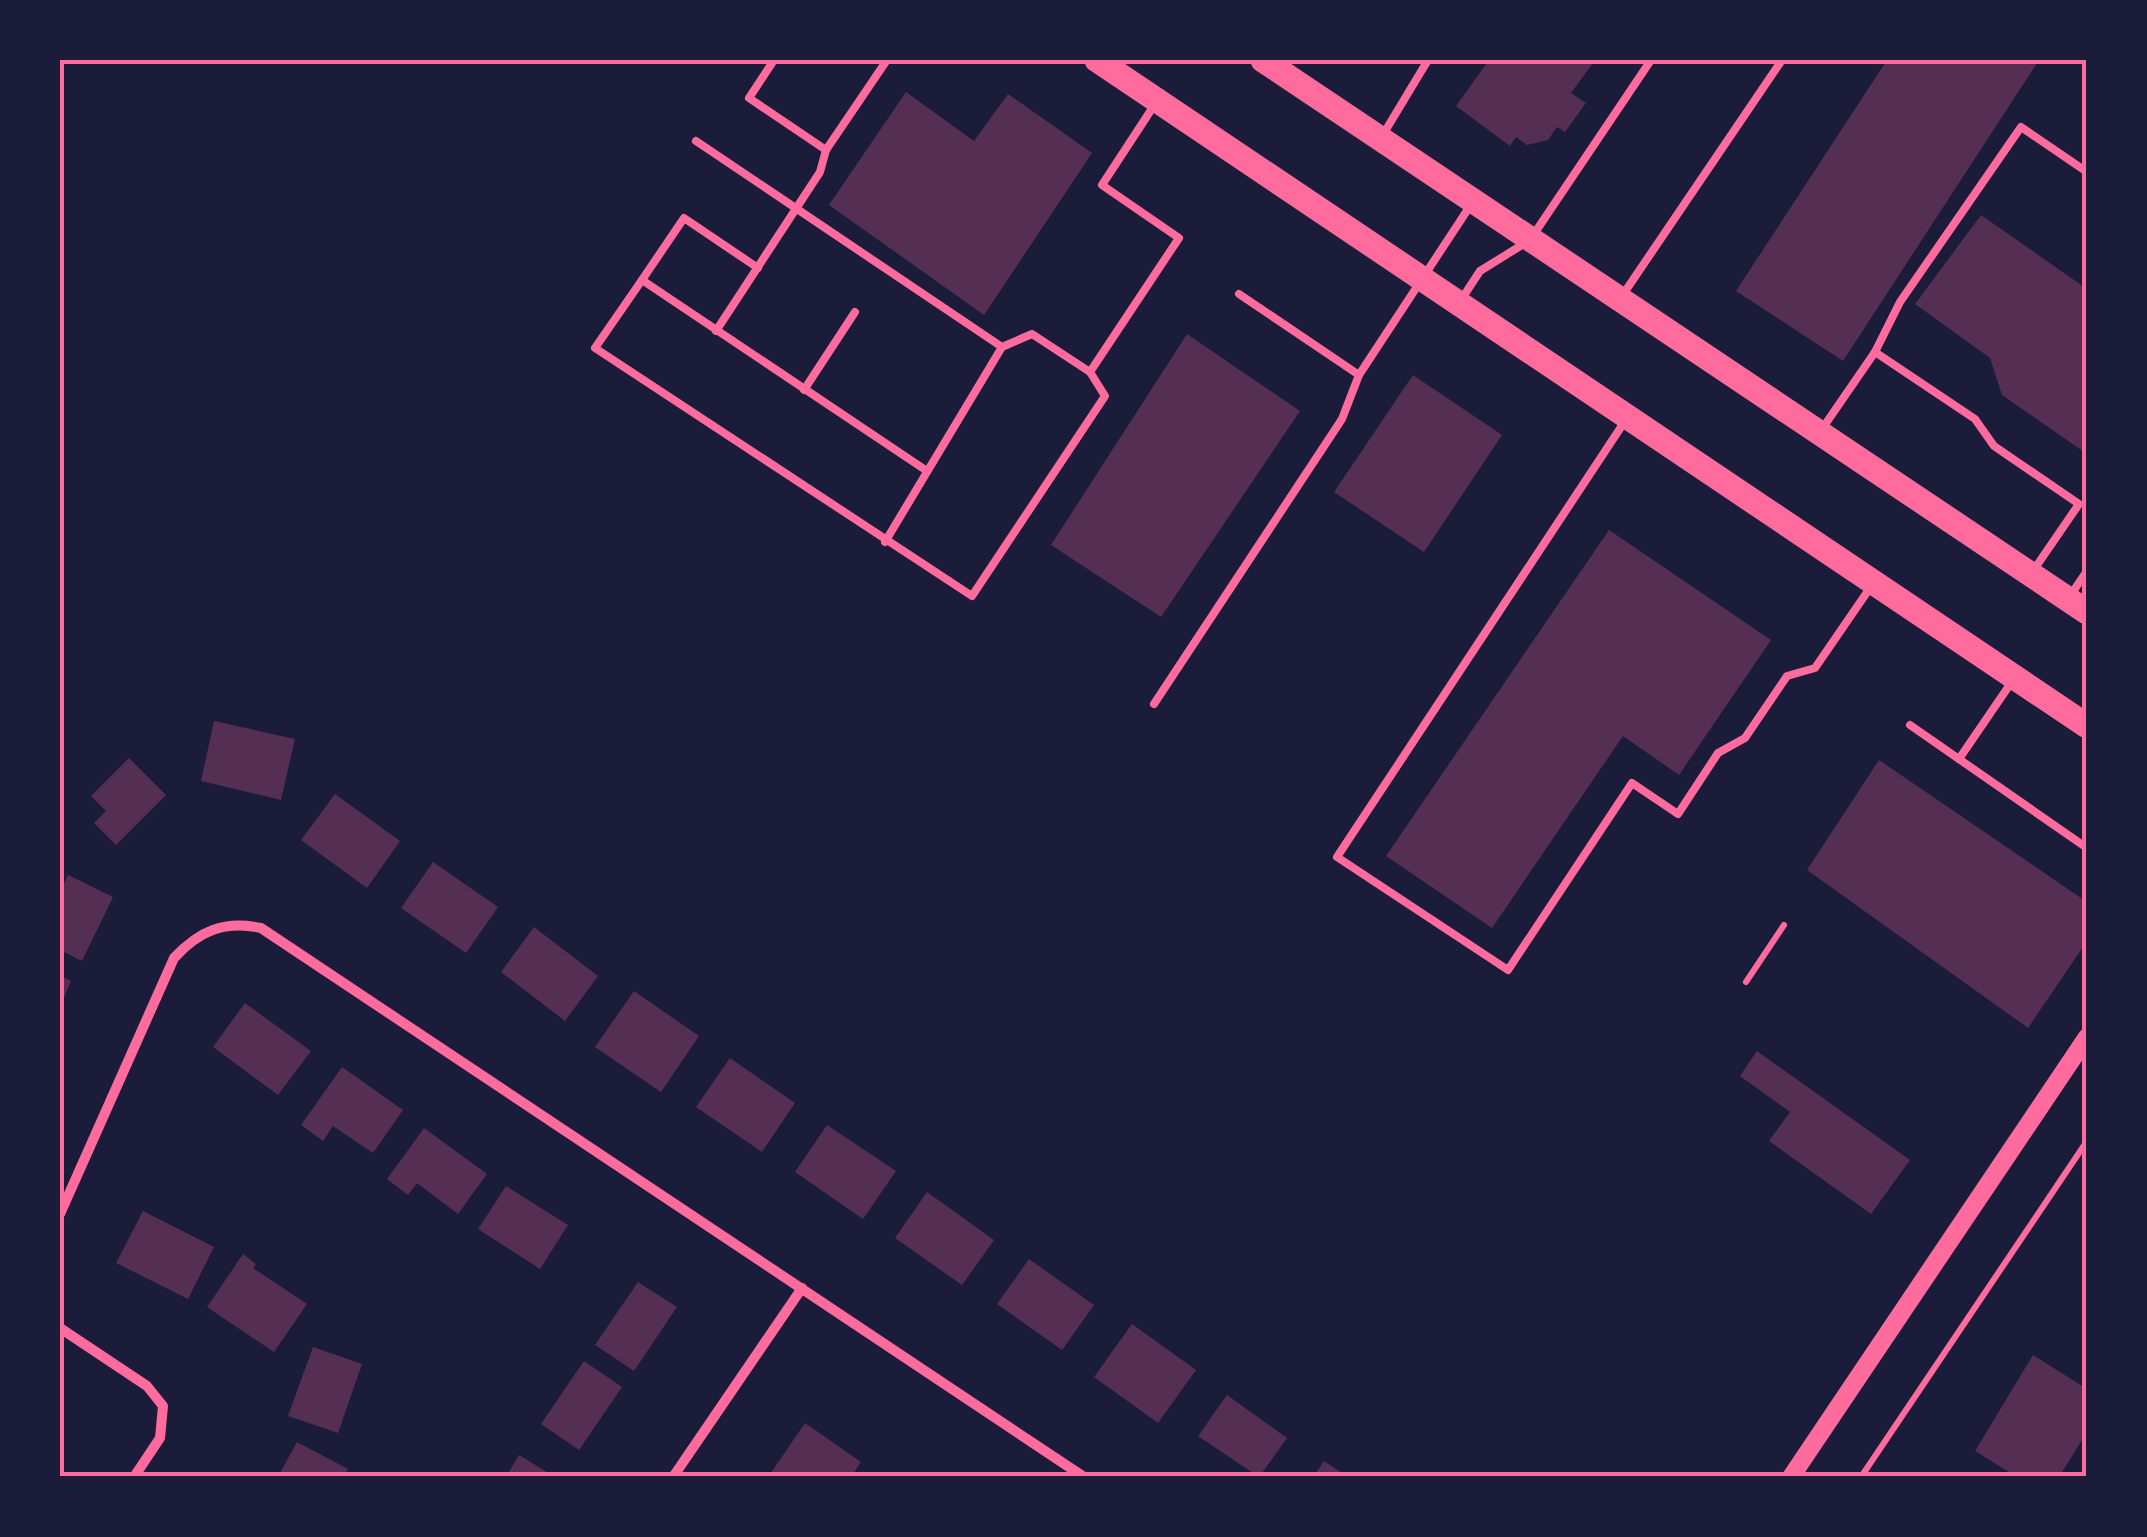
<svg xmlns="http://www.w3.org/2000/svg" width="2147" height="1537" font-family="Montserrat,sans-serif">
	<style>
		.building { fill: #542f53 }
		.lines { fill: none; stroke-linecap: round; stroke-linejoin: round }
		.path { stroke: #ff6b9d; stroke-width: 6 }
		.service { stroke: #ff6b9d; stroke-width: 8 }
		.minor { stroke: #ff6b9d; stroke-width: 10 }
		.tertiary { stroke: #ff6b9d; stroke-width: 18 }
		.primary { stroke: #ff6b9d; stroke-width: 25 }
		.neatline { fill: none; stroke: #ff6b9d; stroke-width: 4 }
	</style>
	<rect width="100%" height="100%" fill="#1b1b3a"/>
	<!-- building -->
	<g class="building">
		<polygon points="1489,60 1595,60 1571,93 1586,103 1565,132 1557,127 1548,140 1527,145 1516,137 1510,146 1456,106"/>
		<polygon points="1887,60 2039,60 1843,361 1736,291"/>
		<polygon points="906,92 974,141 1008,94 1092,153 984,315 829,205"/>
		<polygon points="1981,215 2087,289 2087,454 2002,395 1990,358 1915,304"/>
		<polygon points="1187,334 1300,411 1161,617 1051,545"/>
		<polygon points="1413,375 1502,435 1424,552 1334,492"/>
		<polygon points="1609,530 1771,640 1679,775 1623,736 1492,928 1386,856"/>
		<polygon points="214,721 295,739 281,800 201,781"/>
		<polygon points="129,758 166,795 116,845 94,823 106,811 91,796"/>
		<polygon points="1879,760 2087,902 2087,941 2028,1028 1807,870"/>
		<polygon points="335,794 400,841 367,888 301,840"/>
		<polygon points="433,862 498,907 466,953 401,908"/>
		<polygon points="68,875 113,897 82,961 60,950 60,892"/>
		<polygon points="534,927 598,976 565,1021 501,972"/>
		<polygon points="60,976 71,981 60,1007"/>
		<polygon points="634,991 699,1036 661,1092 595,1047"/>
		<polygon points="245,1003 311,1051 278,1095 213,1047"/>
		<polygon points="1757,1051 1910,1160 1871,1214 1769,1141 1790,1112 1740,1076"/>
		<polygon points="730,1058 795,1103 762,1152 696,1107"/>
		<polygon points="342,1067 403,1110 373,1153 333,1126 323,1141 301,1125"/>
		<polygon points="827,1125 896,1171 863,1219 795,1172"/>
		<polygon points="424,1128 487,1174 458,1214 417,1183 408,1195 387,1179"/>
		<polygon points="506,1186 568,1225 540,1269 478,1229"/>
		<polygon points="927,1192 994,1240 962,1285 895,1238"/>
		<polygon points="143,1211 214,1247 188,1299 116,1263"/>
		<polygon points="243,1254 256,1264 253,1268 307,1304 274,1352 207,1307"/>
		<polygon points="1029,1259 1094,1305 1062,1350 997,1304"/>
		<polygon points="638,1282 677,1307 634,1371 595,1345"/>
		<polygon points="1132,1324 1196,1370 1158,1423 1094,1377"/>
		<polygon points="313,1347 362,1364 338,1433 288,1416"/>
		<polygon points="2033,1355 2087,1389 2087,1432 2059,1477 2017,1477 1975,1451"/>
		<polygon points="584,1361 622,1387 579,1450 541,1424"/>
		<polygon points="1227,1395 1287,1438 1259,1477 1198,1436"/>
		<polygon points="805,1423 861,1462 851,1477 768,1477"/>
		<polygon points="297,1442 348,1469 344,1477 278,1477"/>
		<polygon points="519,1455 555,1477 506,1477"/>
		<polygon points="1324,1461 1348,1477 1313,1477"/>
	</g>
	<g class="lines">
		<!-- path -->
		<g class="path">
			<polyline points="1746,982 1784,925"/>
			<polyline points="1861,1477 2087,1141"/>
		</g>
		<!-- service -->
		<g class="service">
			<polyline points="774,60 749,98 826,150 887,60"/>
			<polyline points="1384,133 1428,60"/>
			<polyline points="696,141 1002,347"/>
			<polyline points="642,280 684,218 758,268"/>
			<polyline points="1239,294 1359,375 1472,203"/>
			<polyline points="1622,296 1782,60"/>
			<polyline points="1461,300 1480,271 1530,240 1651,60"/>
			<polyline points="716,331 820,172 826,150"/>
			<polyline points="1875,352 1900,302 2021,127 2087,172"/>
			<polyline points="1090,372 1179,238 1102,185 1155,104"/>
			<polyline points="804,390 855,312"/>
			<polyline points="1625,421 1337,857 1508,970 1632,783 1678,814 1718,753 1745,738 1787,676 1815,668 1872,585"/>
			<polyline points="1822,429 1875,352 1975,419 1994,446 2079,504 2033,571"/>
			<polyline points="885,542 1002,347 1032,334 1090,372 1105,396 972,596 595,348 642,280 927,471"/>
			<polyline points="2070,596 2087,571"/>
			<polyline points="1154,704 1342,419 1359,375"/>
			<polyline points="1910,725 2087,848"/>
			<polyline points="1959,759 2013,680"/>
		</g>
		<!-- minor -->
		<g class="minor">
			<path d="M 60,1214 L 174,958 C 199,931 224,920 261,928 L 1084,1477"/>
			<polyline points="60,1328 147,1386 163,1406 160,1438 134,1477"/>
			<polyline points="673,1477 802,1288"/>
		</g>
		<!-- tertiary -->
		<polyline class="tertiary" points="1791,1477 2087,1037"/>
		<!-- primary -->
		<g class="primary">
			<polyline points="1097,60 2087,726"/>
			<polyline points="1263,60 2087,612"/>
		</g>
	</g>
	<!-- border -->
	<rect width="2147" height="1537" fill="none" stroke="#1b1b3a" stroke-width="125"/>
	<rect x="62" y="62" width="2022" height="1412" class="neatline"/>
</svg>
